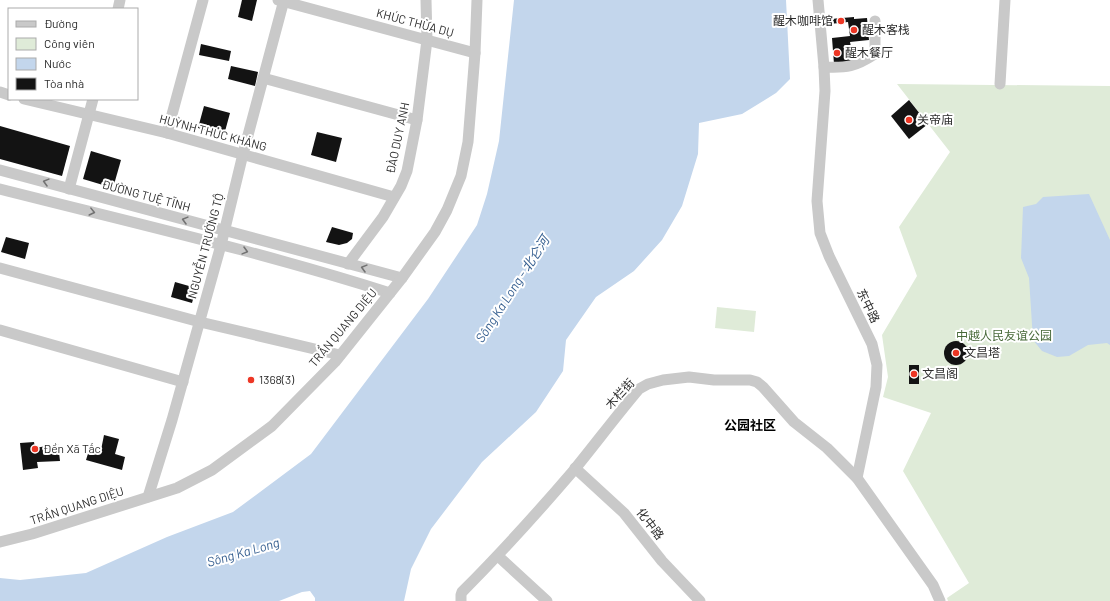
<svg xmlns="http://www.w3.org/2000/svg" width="1110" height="601" font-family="Barlow,'Noto Sans SC',sans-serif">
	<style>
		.green { fill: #dfebd8 }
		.water { fill: #c3d6ec }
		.building { fill: #131313 }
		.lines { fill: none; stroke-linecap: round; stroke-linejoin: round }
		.minor { stroke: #c9c9c9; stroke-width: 11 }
		.oneway { stroke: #737373 }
		.poi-dot { fill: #ed3624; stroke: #fff; stroke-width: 1.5 }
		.labels { text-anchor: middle; stroke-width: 4; stroke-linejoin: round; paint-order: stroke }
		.poi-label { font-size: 12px; fill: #2c2c2c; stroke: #fff; text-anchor: start }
		.street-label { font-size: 12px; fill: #2c2c2c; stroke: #fff }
		.park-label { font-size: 12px; fill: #476938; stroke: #fff }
		.water-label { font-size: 13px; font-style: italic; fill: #376091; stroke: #fff }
		.neighbourhood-label { font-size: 13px; font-weight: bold; fill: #000; stroke: #fff }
	</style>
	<rect width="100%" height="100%" fill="#fff"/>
	<!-- green -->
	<g class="green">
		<polygon points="897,84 1110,86 1110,601 948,601 947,598 969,583 903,471 931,413 883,397 888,377 882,335 917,276 899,227 950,152"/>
		<polygon points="717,307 756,311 754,332 715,328"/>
	</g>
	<!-- water -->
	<g class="water">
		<polygon points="514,0 786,0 790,79 776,93 742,114 699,123 698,154 682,206 662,240 634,271 596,297 566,340 563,371 536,412 482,462 431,529 411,569 404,601 315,601 315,598 310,591 302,592 279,601 0,601 0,578 20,580 86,573 167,537 233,512 311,454 428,299 477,225 487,194 499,141"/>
		<polygon points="1089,194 1110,240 1110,345 1107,343 1088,345 1069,356 1057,357 1042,351 1033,340 1029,278 1021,258 1023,207 1036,204 1043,197"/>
	</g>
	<!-- building -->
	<g class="building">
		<polygon points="242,0 257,0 252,21 238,17"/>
		<polygon points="854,17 854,19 867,18 869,40 850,42 851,47 854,47 855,62 834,64 832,38 850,36 848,22 830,24 830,19"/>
		<polygon points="201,44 231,51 229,61 199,55"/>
		<polygon points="231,66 258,72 255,86 228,79"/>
		<polygon points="909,100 928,124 909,139 891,116"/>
		<polygon points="204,106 230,113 224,135 198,128"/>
		<polygon points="0,126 70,146 62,176 0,159"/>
		<polygon points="317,132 342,138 336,162 311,155"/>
		<polygon points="91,151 121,160 113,188 83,179"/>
		<polygon points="332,227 353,233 352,239 347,243 339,245 326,242"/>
		<polygon points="6,237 29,243 25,259 1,252"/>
		<polygon points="175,282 196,288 192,303 171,297"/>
		<circle cx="956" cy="353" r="12"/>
		<rect x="909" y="365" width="10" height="19"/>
		<polygon points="104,435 119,439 115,454 125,457 122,470 86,460 90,447 101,450"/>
		<polygon points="34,442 35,448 58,444 60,461 37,462 38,468 23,470 20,443"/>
	</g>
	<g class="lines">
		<!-- minor -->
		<g class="minor">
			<polyline points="278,0 475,53"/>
			<polyline points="818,0 824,67 825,91 817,201 820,233 829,256 872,344 877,365 876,387 857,478"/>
			<polyline points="118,9 120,0"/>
			<path d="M 824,67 C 847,68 855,67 875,54 L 875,21"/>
			<polyline points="263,78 417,120"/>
			<polyline points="1000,84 1005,0"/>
			<polyline points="0,92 9,95"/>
			<polyline points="24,99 167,133 394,197"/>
			<polyline points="167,133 203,0"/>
			<polyline points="0,170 402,278"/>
			<path d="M 0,189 C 130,222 262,252 390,293"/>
			<polyline points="69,189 93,99"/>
			<polyline points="348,264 383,217 401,186 407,171 417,120 427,40 426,0"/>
			<polyline points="0,268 200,322 340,355"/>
			<polyline points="0,330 183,382"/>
			<polyline points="575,468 624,513 662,561 700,601"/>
			<polyline points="148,497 172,420 221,245 243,154 284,0"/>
			<polyline points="0,542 32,534 177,488 212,470 272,426 335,362 402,278 435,232 447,210 461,176 468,142 475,53 477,0"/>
			<polyline points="498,556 547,601"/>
			<path d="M 461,601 L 461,595 L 462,592 C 501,553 538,512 574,470 C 596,443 617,415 639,389 L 648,384 L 663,380 L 689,377 L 714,380 L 750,380 L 757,382 L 763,387 L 794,422 L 827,448 L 857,478 L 933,585 L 940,601"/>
		</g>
	</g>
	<!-- one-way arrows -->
	<defs><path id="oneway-chevron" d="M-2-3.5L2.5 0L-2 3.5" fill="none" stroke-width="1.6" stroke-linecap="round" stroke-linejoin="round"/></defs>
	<g class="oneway">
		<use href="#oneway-chevron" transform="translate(46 182) rotate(-165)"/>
		<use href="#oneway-chevron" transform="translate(92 212) rotate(14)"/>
		<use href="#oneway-chevron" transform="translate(185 220) rotate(-165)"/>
		<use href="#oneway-chevron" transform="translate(245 251) rotate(15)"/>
		<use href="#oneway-chevron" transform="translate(364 268) rotate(-165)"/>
	</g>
	<!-- markers -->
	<g class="poi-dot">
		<circle cx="841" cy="21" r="4"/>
		<circle cx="854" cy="30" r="4"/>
		<circle cx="837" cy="53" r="4"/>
		<circle cx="909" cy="120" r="4"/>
		<circle cx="956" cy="353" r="4"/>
		<circle cx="914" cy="374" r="4"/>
		<circle cx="251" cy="380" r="4"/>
		<circle cx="35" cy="449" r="4"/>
	</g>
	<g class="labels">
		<!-- poi labels -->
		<g class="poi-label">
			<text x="833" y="25" text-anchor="end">醒木咖啡馆</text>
			<text x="862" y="34">醒木客栈</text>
			<text x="845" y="57">醒木餐厅</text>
			<text x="917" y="124">关帝庙</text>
			<text x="964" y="357">文昌塔</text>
			<text x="922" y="378">文昌阁</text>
			<text x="259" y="384">1368(3)</text>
			<text x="43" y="453">Đền Xã Tắc</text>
		</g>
		<!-- street labels -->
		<g class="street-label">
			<text transform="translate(415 23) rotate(15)" y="4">KHÚC THỪA DỤ</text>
			<text transform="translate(213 133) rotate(15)" y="4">HUỲNH THÚC KHÁNG</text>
			<text transform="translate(398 138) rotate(-78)" y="4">ĐÀO DUY ANH</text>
			<text transform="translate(146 196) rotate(15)" y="4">ĐƯỜNG TUỆ TĨNH</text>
			<text transform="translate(206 246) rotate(-75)" y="4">NGUYỄN TRƯỜNG TỘ</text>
			<text transform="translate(868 306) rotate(64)" y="4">东中路</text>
			<text transform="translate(343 328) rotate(-50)" y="4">TRẦN QUANG DIỆU</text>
			<text transform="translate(620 394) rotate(-47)" y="4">木栏街</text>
			<text transform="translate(77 506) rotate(-18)" y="4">TRẦN QUANG DIỆU</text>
			<text transform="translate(650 524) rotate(52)" y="4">化中路</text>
		</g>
		<!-- park labels -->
		<g class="park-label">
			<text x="1004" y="340">中越人民友谊公园</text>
		</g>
		<!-- water labels -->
		<g class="water-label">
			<text transform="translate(512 289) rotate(-57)" y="5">Sông Ka Long - 北仑河</text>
			<text transform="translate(243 552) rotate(-16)" y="5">Sông Ka Long</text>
		</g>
		<!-- neighbourhood labels -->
		<g class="neighbourhood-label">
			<text x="750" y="430">公园社区</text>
		</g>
	</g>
	<!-- legend -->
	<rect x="8" y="8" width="130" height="92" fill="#ffffff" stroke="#ababab"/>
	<rect x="16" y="21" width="20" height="6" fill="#c9c9c9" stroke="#ababab"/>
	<text x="44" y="28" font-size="12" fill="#2c2c2c">Đường</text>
	<rect x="16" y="38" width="20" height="12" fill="#dfebd8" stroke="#ababab"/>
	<text x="44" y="48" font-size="12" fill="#2c2c2c">Công viên</text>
	<rect x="16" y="58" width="20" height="12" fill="#c3d6ec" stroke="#ababab"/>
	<text x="44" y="68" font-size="12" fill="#2c2c2c">Nước</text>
	<rect x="16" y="78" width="20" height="12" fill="#131313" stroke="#ababab"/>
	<text x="44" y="88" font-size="12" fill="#2c2c2c">Tòa nhà</text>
</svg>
